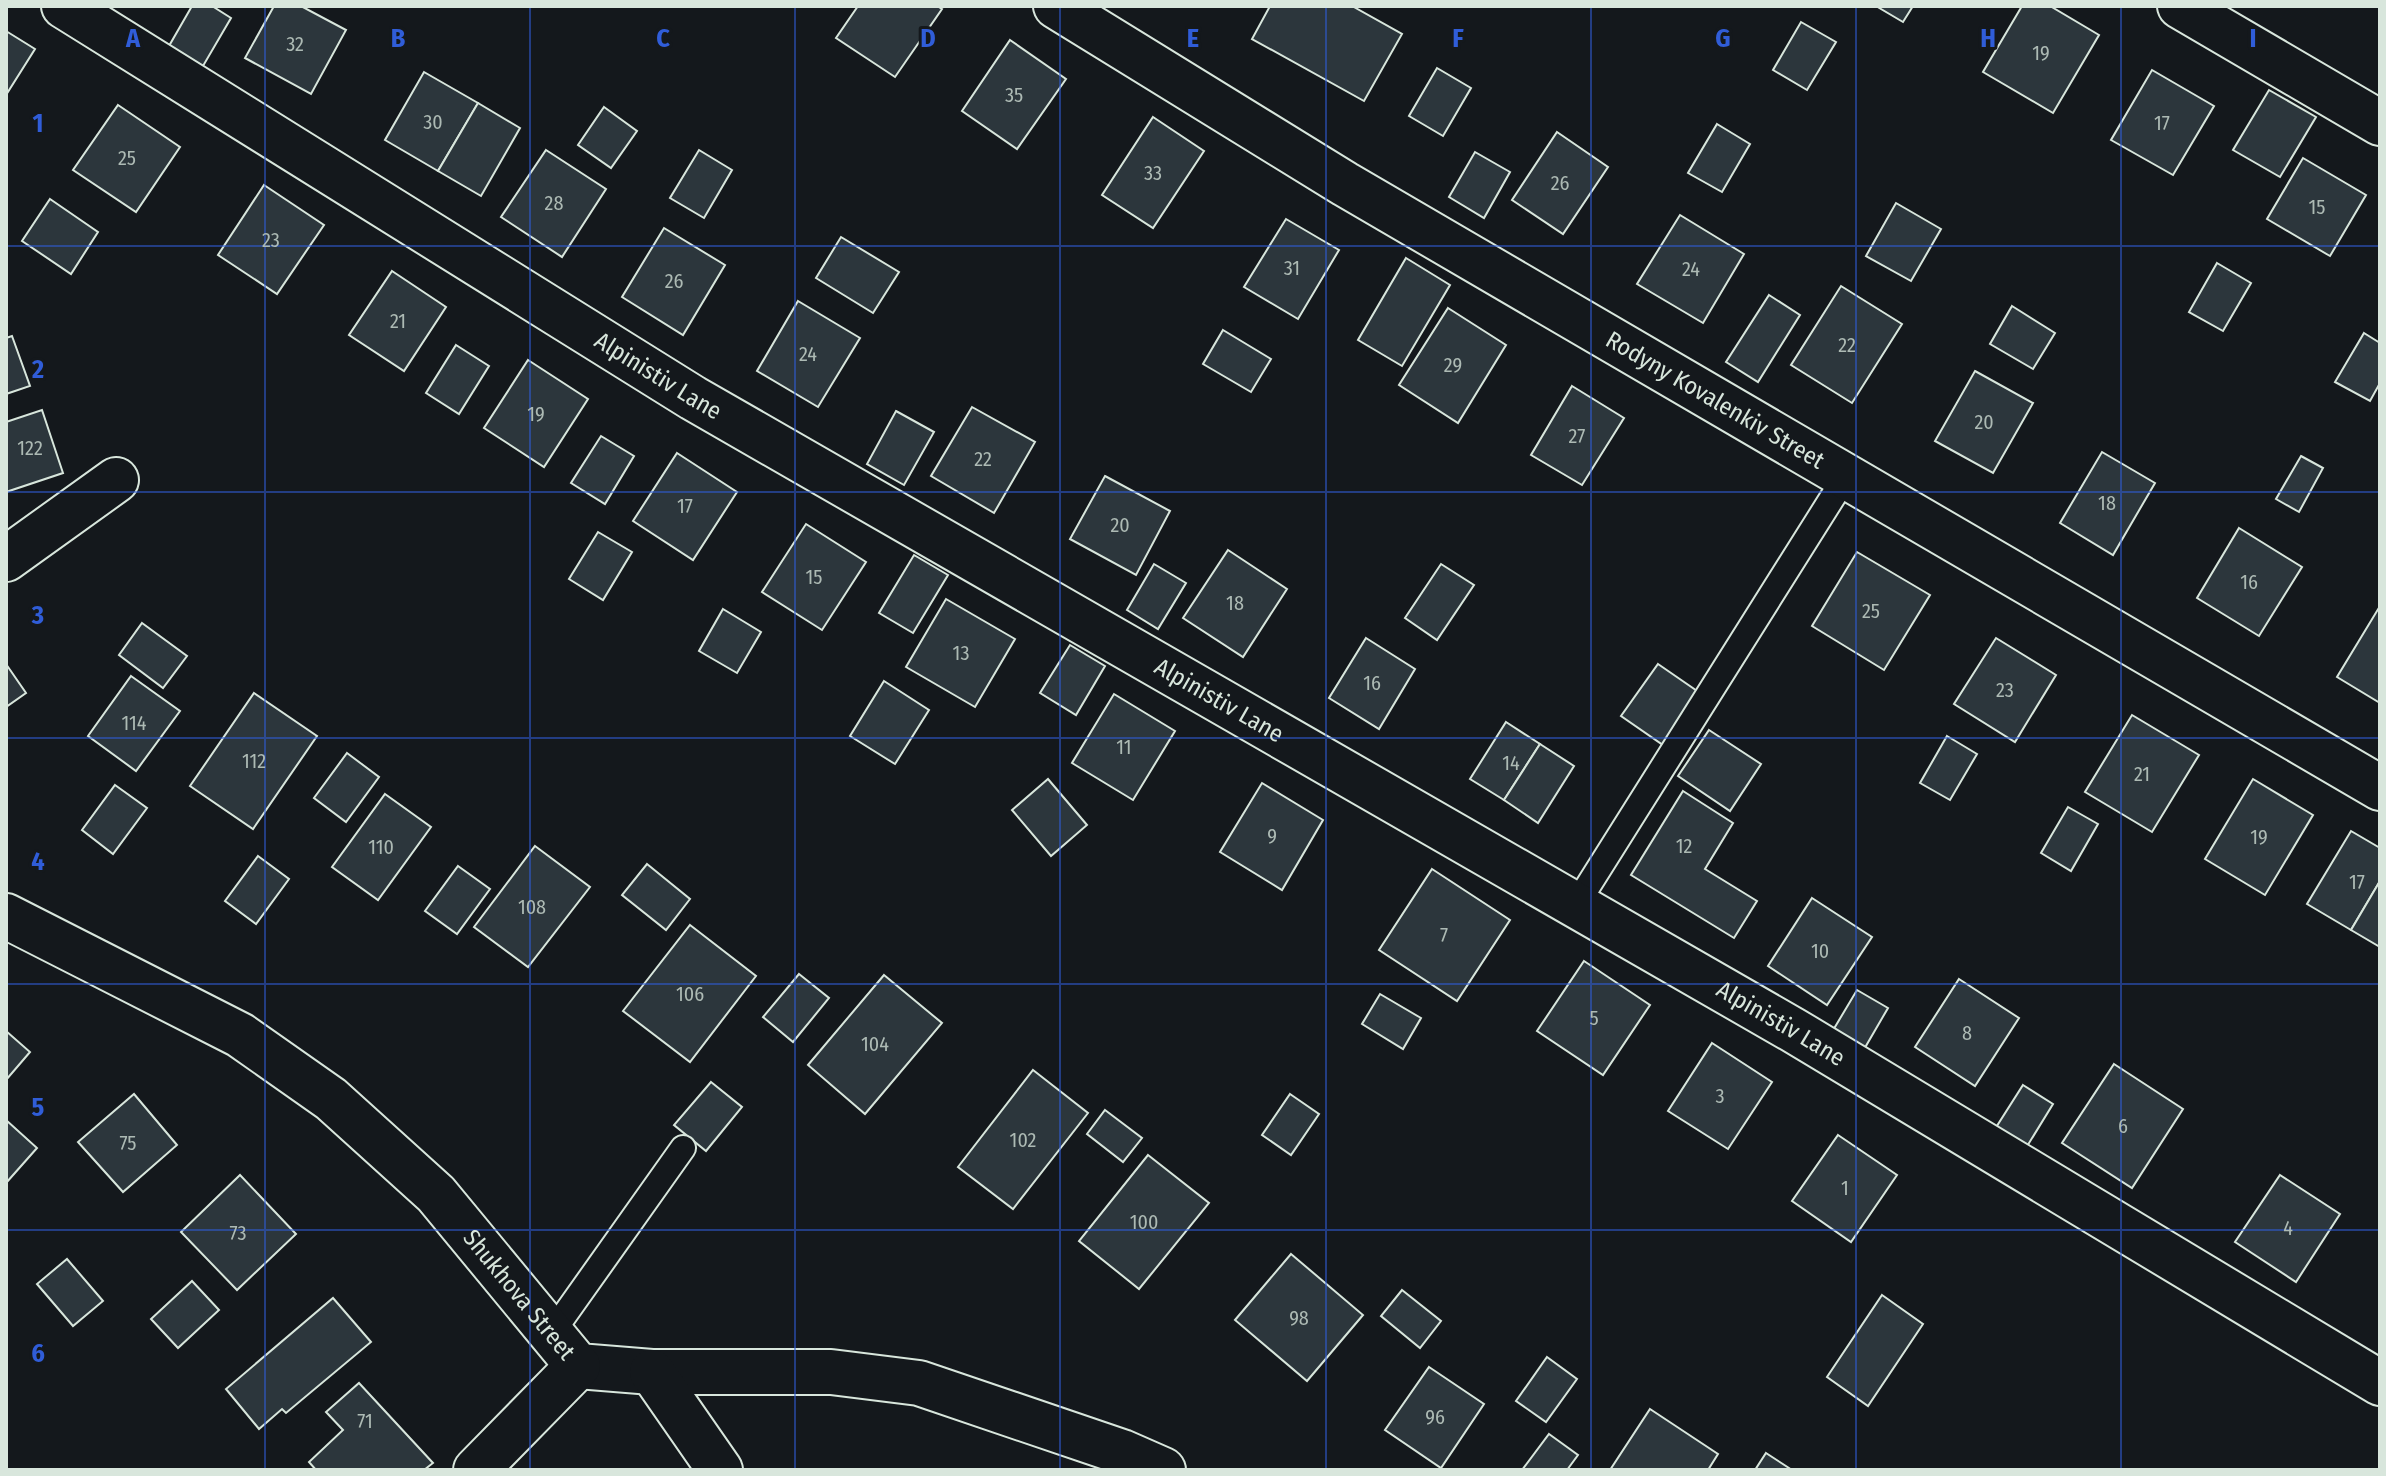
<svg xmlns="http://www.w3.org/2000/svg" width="2386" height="1476" font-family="'Fira Sans Condensed',sans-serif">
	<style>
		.building { fill: #2c363c; stroke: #d8e6dc; stroke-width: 2 }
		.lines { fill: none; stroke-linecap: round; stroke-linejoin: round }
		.lane-casing { stroke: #d8e6dc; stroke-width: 28 }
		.street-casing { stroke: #d8e6dc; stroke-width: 48 }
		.lane { stroke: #14181c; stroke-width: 24 }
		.street { stroke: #14181c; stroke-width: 44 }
		.grid { fill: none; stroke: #305dd8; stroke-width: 2; stroke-opacity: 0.55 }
		.labels { text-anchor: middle; stroke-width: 6; stroke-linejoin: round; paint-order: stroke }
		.number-label { font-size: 20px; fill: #adbab4 }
		.street-label { font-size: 24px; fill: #d8e6dc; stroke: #14181c }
		.grid-label { font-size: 26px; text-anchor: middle; font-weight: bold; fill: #305dd8; stroke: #14181c; stroke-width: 6; stroke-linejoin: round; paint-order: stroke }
	</style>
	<rect width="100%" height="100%" fill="#14181c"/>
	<!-- building -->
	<g class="building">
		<polygon points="192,6 212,6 231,18 203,66 169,46"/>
		<polygon points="274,6 301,6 346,30 311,94 245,58"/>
		<polygon points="858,6 937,6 942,9 895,77 836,38"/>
		<polygon points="1270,6 1352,6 1402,34 1364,101 1252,39"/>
		<polygon points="1876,6 1913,6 1903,22"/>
		<polygon points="2022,6 2050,6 2099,35 2053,113 1983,72"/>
		<polygon points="1801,22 1836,42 1807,90 1773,70"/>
		<polygon points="6,31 35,49 6,95"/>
		<polygon points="1010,40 1066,79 1017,149 962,111"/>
		<polygon points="1437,68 1471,88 1443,136 1409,116"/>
		<polygon points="2152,70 2214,106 2173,175 2111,140"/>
		<polygon points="424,72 478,103 438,171 385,140"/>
		<polygon points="2269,90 2316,117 2280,177 2233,150"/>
		<polygon points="478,103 520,128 481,196 438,171"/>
		<polygon points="118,105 180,147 136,212 73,170"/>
		<polygon points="604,107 637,131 611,168 578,145"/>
		<polygon points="1153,117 1204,151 1153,228 1102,195"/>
		<polygon points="1717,124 1750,144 1722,192 1688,173"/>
		<polygon points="1557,132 1608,167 1563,234 1512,200"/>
		<polygon points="546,150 606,189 562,257 501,217"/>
		<polygon points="699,150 732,170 704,218 670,198"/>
		<polygon points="1475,152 1510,172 1484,218 1449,197"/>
		<polygon points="2303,158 2366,195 2330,256 2267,219"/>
		<polygon points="264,185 324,225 277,294 218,255"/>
		<polygon points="50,199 98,232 71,274 22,241"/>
		<polygon points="1896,203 1941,229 1911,281 1866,256"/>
		<polygon points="1680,215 1744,254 1703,323 1637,284"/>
		<polygon points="1286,219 1339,250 1298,319 1244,287"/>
		<polygon points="664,228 725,265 683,335 622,297"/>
		<polygon points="841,237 899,272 873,313 816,278"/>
		<polygon points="1406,258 1450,285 1402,366 1358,340"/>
		<polygon points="2217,263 2251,283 2223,331 2189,312"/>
		<polygon points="392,271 446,307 404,371 349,335"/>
		<polygon points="1841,286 1902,324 1852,403 1791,365"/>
		<polygon points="1769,295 1800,315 1758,382 1726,362"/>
		<polygon points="798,301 860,338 818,407 757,371"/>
		<polygon points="2012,306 2055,333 2033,369 1990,344"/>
		<polygon points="1448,308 1506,345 1458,423 1399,385"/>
		<polygon points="1223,330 1271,359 1251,392 1203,364"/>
		<polygon points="2364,333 2380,343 2380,383 2370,401 2335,382"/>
		<polygon points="12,336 30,386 6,394 6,338"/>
		<polygon points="456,345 489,366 459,414 426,393"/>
		<polygon points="528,360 588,399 544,467 484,428"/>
		<polygon points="1975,371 2033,403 1993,473 1935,441"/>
		<polygon points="1572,386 1624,418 1582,485 1531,455"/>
		<polygon points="972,407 1035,442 994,513 931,476"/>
		<polygon points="42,410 63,473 6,492 6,422"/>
		<polygon points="896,411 934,432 904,485 867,464"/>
		<polygon points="601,436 634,456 605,504 571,483"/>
		<polygon points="2102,452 2155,483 2113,555 2060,523"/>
		<polygon points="677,453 737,492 693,560 633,521"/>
		<polygon points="2301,456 2323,468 2299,512 2276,499"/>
		<polygon points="1105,476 1170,511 1136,575 1070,539"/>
		<polygon points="806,524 866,562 822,630 762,592"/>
		<polygon points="2239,528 2302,567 2259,636 2197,598"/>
		<polygon points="598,532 632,552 603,600 569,579"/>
		<polygon points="1228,550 1287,589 1243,657 1183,618"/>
		<polygon points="1857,552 1930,595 1884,670 1812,626"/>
		<polygon points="914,555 948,575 913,633 879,613"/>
		<polygon points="1154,564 1186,583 1158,629 1127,610"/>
		<polygon points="1441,564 1474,585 1437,640 1405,618"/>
		<polygon points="946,599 1015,639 975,707 906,667"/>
		<polygon points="2380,606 2380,703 2337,677"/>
		<polygon points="723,609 761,632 737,673 699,651"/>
		<polygon points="142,623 187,656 163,688 119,655"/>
		<polygon points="1366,638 1415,669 1379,729 1329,698"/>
		<polygon points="1996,638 2056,675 2015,742 1954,704"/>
		<polygon points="1070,645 1105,666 1076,715 1040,693"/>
		<polygon points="6,664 26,693 6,707"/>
		<polygon points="1658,664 1700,693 1663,745 1621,716"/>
		<polygon points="131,676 180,711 136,771 88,736"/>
		<polygon points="884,681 929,710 895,764 850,736"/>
		<polygon points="254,693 317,736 253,829 190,786"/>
		<polygon points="1114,694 1175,731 1133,800 1072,763"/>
		<polygon points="2132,715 2199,755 2152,832 2085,792"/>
		<polygon points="1506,722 1540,744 1504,800 1470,779"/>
		<polygon points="1709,730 1761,764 1730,811 1678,776"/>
		<polygon points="1947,736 1977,754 1950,800 1920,783"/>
		<polygon points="1540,744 1574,766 1538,823 1504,800"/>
		<polygon points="347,753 379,777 346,822 314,798"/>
		<polygon points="1048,779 1087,825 1051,856 1012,810"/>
		<polygon points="2253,779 2313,815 2265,895 2205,859"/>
		<polygon points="1262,783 1323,820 1282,890 1220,852"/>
		<polygon points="115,785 147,808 113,854 82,830"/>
		<polygon points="1683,791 1733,823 1705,869 1757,901 1734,938 1631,875"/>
		<polygon points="385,794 431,827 378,900 332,867"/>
		<polygon points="2068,807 2098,824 2071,871 2041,853"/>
		<polygon points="2351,831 2380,848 2380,881 2351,930 2307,904"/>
		<polygon points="535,846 590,887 528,967 474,927"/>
		<polygon points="258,856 289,879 256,924 225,901"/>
		<polygon points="647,864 690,899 666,930 622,895"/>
		<polygon points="458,866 490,889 457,934 425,911"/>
		<polygon points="1432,869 1510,920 1457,1001 1379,950"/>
		<polygon points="2380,881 2380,947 2351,930"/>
		<polygon points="1812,898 1872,937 1827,1005 1768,966"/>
		<polygon points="690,925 756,976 690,1062 623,1011"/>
		<polygon points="1584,961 1650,1005 1603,1075 1537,1031"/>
		<polygon points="799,974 829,998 793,1042 763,1017"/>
		<polygon points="884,975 942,1023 865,1114 808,1065"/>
		<polygon points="1959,979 2019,1018 1975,1086 1915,1047"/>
		<polygon points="1857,990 1888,1008 1863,1051 1832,1032"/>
		<polygon points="1380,994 1421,1018 1403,1049 1362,1024"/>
		<polygon points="6,1031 30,1052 6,1080"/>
		<polygon points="1712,1043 1772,1082 1728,1149 1668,1111"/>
		<polygon points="2114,1064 2183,1109 2132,1188 2062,1143"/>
		<polygon points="1033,1070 1088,1113 1013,1209 958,1167"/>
		<polygon points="711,1082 742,1107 706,1151 674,1125"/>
		<polygon points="2023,1085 2053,1104 2026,1148 1995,1129"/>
		<polygon points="134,1094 177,1145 123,1192 78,1142"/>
		<polygon points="1290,1094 1319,1114 1291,1155 1262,1135"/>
		<polygon points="1105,1110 1142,1138 1123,1162 1087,1134"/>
		<polygon points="6,1120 37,1148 6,1183"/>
		<polygon points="1838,1135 1897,1175 1851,1242 1792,1201"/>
		<polygon points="1148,1155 1209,1203 1139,1289 1079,1241"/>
		<polygon points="240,1175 296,1234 237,1290 181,1232"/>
		<polygon points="2280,1175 2340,1214 2296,1282 2235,1242"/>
		<polygon points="1291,1254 1363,1315 1307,1381 1235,1320"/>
		<polygon points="67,1259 103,1301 73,1326 37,1284"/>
		<polygon points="192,1281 219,1310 178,1348 151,1319"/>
		<polygon points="1402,1290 1441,1321 1420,1348 1381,1316"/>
		<polygon points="1882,1295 1923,1324 1868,1406 1827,1377"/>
		<polygon points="333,1298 371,1342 286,1413 282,1409 259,1429 226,1389"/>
		<polygon points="1547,1357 1577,1379 1546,1422 1516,1401"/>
		<polygon points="1429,1367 1484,1404 1441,1468 1385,1430"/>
		<polygon points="359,1383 433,1463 424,1470 316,1470 309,1462 343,1430 326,1412"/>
		<polygon points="1650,1409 1718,1454 1708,1470 1610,1470"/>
		<polygon points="1549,1434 1578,1455 1567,1470 1522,1470"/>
		<polygon points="1766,1453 1792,1470 1755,1470"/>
	</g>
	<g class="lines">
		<defs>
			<g id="lane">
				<polyline points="1576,905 1846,476"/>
				<polyline points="551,1334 683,1148"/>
			</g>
			<g id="street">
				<path id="s1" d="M 64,6 L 693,398 L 1793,1030 L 2380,1383"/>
				<path id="s2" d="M 1056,6 L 1345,184 L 2380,788"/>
				<polyline points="2180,6 2380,123"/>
				<polyline points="6,559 116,480"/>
				<path id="s3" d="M 6,916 L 240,1035 L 331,1099 L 436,1194 L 578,1366 L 652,1372 L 831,1372 L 919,1383 L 1122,1452 L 1163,1470"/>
				<polyline points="652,1372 720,1470"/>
				<polyline points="476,1470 578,1366"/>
			</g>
		</defs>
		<!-- lane casing -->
		<use href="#lane" class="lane-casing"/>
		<!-- street casing -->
		<use href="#street" class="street-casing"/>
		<!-- lane -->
		<use href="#lane" class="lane"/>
		<!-- street -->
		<use href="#street" class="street"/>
	</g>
	<!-- grid -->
	<path class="grid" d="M 265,6 L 265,1470M 530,6 L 530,1470M 795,6 L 795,1470M 1060,6 L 1060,1470M 1326,6 L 1326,1470M 1591,6 L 1591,1470M 1856,6 L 1856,1470M 2121,6 L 2121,1470M 6,246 L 2380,246M 6,492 L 2380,492M 6,738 L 2380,738M 6,984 L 2380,984M 6,1230 L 2380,1230"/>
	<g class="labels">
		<!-- number labels -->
		<g class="number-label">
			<text x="295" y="51">32</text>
			<text x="2041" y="60">19</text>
			<text x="1014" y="102">35</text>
			<text x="433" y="129">30</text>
			<text x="2162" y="130">17</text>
			<text x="127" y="165">25</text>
			<text x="1153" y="180">33</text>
			<text x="1560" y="190">26</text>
			<text x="554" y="210">28</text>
			<text x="2317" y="214">15</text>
			<text x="271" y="247">23</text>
			<text x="1292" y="275">31</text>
			<text x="1691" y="276">24</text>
			<text x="674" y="288">26</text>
			<text x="398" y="328">21</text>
			<text x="1847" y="352">22</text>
			<text x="808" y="361">24</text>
			<text x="1453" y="372">29</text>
			<text x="536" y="421">19</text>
			<text x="1984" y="429">20</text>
			<text x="1577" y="443">27</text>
			<text x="30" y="455">122</text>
			<text x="983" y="466">22</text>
			<text x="2107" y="510">18</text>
			<text x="685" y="513">17</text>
			<text x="1120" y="532">20</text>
			<text x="814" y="584">15</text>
			<text x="2249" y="589">16</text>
			<text x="1235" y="610">18</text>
			<text x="1871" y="618">25</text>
			<text x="961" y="660">13</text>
			<text x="1372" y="690">16</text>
			<text x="2005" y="697">23</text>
			<text x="134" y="730">114</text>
			<text x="1124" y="754">11</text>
			<text x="254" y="768">112</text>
			<text x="1511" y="770">14</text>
			<text x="2142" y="781">21</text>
			<text x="1272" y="843">9</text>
			<text x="2259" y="844">19</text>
			<text x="1684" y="853">12</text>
			<text x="381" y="854">110</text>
			<text x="2357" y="889">17</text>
			<text x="532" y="914">108</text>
			<text x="1444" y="942">7</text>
			<text x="1820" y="958">10</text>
			<text x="690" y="1001">106</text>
			<text x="1594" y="1025">5</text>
			<text x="1967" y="1040">8</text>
			<text x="875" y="1051">104</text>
			<text x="1720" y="1103">3</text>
			<text x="2123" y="1133">6</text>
			<text x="1023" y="1147">102</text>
			<text x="128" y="1150">75</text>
			<text x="1845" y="1195">1</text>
			<text x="1144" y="1229">100</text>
			<text x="2288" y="1235">4</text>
			<text x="238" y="1240">73</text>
			<text x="1299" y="1325">98</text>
			<text x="1435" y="1424">96</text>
			<text x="365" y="1428">71</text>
		</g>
		<!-- street labels -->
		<g class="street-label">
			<text dy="8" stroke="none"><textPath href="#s1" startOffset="700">Alpinistiv Lane</textPath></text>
			<text dy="8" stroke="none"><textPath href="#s2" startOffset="768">Rodyny Kovalenkiv Street</textPath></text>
			<text dy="8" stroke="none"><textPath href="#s1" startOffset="1348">Alpinistiv Lane</textPath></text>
			<text dy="8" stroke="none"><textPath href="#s1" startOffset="1996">Alpinistiv Lane</textPath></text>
			<text dy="8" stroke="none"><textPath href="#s3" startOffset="646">Shukhova Street</textPath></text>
		</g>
	</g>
	<g class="grid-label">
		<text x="133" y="47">A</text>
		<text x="398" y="47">B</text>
		<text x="663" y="47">C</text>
		<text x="928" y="47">D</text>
		<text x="1193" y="47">E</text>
		<text x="1458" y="47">F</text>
		<text x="1723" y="47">G</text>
		<text x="1988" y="47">H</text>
		<text x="2253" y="47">I</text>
		<text x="38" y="132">1</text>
		<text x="38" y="378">2</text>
		<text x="38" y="624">3</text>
		<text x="38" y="870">4</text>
		<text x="38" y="1116">5</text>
		<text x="38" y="1362">6</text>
	</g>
	<!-- border -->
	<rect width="2386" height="1476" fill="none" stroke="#d8e6dc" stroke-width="16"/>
</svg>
